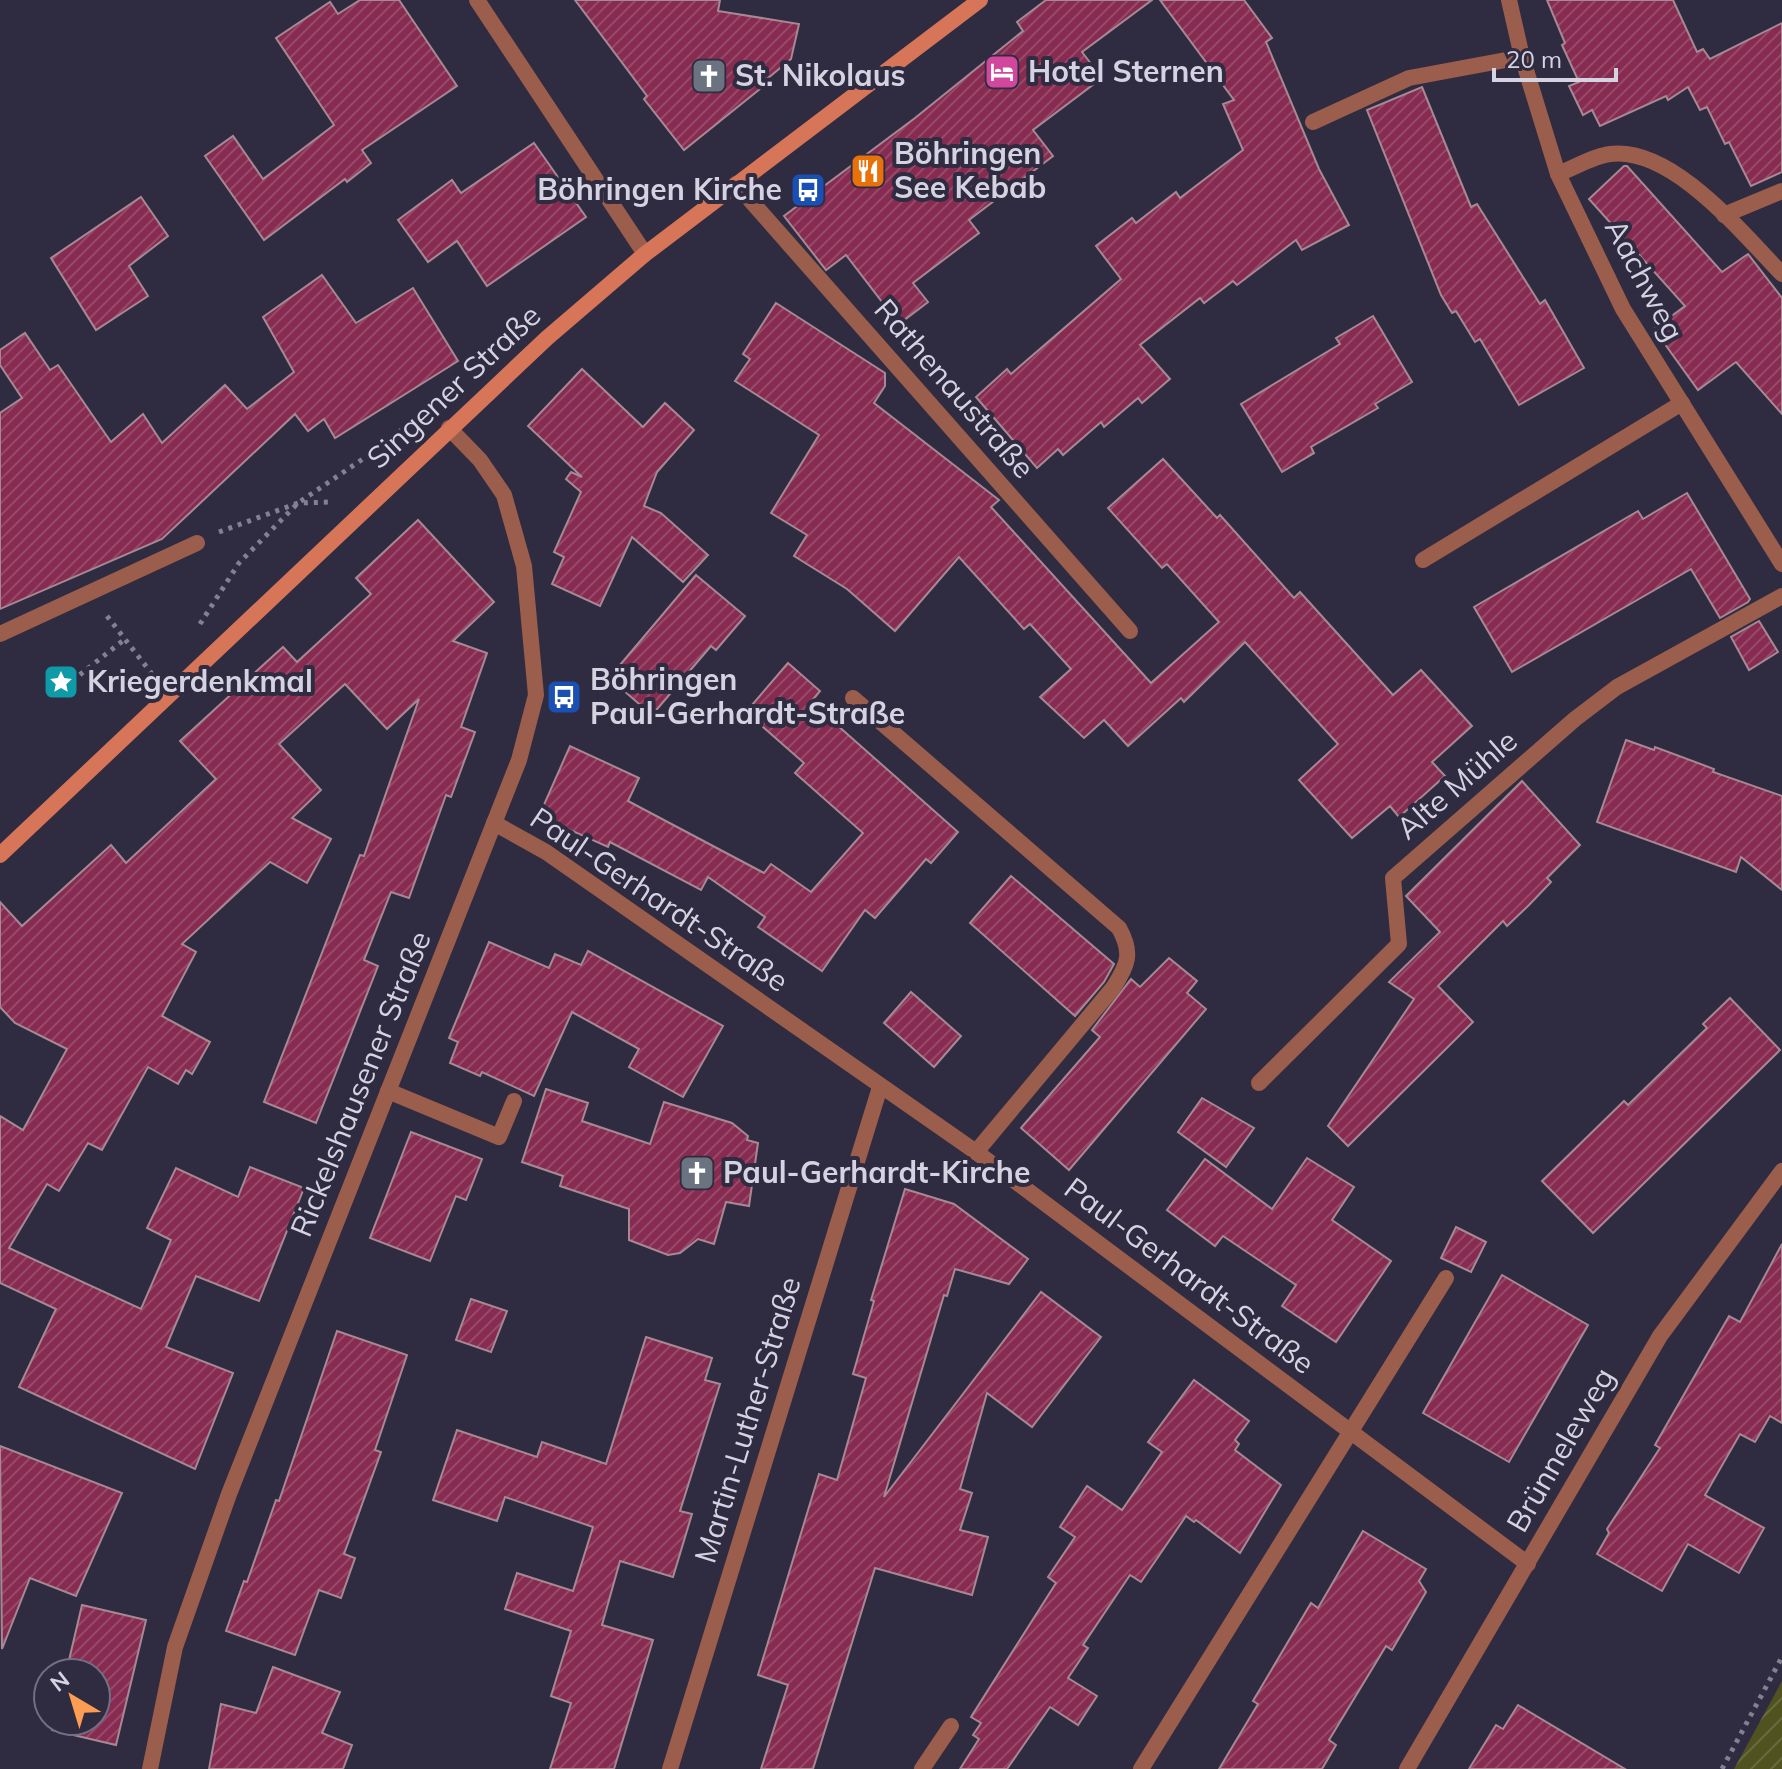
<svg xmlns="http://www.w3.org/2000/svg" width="1782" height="1769" font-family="Mulish,sans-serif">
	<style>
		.garden { fill: url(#garden-furrows) }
		.building { fill: url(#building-hatch); stroke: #a68992; stroke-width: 2 }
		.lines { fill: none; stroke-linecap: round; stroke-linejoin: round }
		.path { stroke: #838092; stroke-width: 5; stroke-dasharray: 4 6; stroke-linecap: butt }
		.lane { stroke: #9b5d4c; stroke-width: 16 }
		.street { stroke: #9b5d4c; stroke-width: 16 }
		.secondary { stroke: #d77559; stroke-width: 16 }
		.labels { text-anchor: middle; stroke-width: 8; stroke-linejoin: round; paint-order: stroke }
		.poi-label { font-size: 30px; font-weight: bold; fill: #d5d3e1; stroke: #2f2c41; text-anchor: start }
		.street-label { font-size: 30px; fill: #d5d3e1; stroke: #2f2c41 }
	</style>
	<defs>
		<pattern id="garden-furrows" width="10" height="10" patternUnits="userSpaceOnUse" patternTransform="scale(2)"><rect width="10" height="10" fill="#50521f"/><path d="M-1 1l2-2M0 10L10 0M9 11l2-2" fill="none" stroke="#686a3f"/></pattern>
		<pattern id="building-hatch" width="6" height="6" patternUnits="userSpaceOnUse" patternTransform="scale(2)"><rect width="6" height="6" fill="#872b51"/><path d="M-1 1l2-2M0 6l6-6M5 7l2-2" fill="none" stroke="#97496a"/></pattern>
	</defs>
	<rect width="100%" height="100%" fill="#2f2c41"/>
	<!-- garden -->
	<polygon class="garden" points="1782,1681 1782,1769 1734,1769"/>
	<!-- building -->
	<g class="building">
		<polygon points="360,0 399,0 457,86 362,150 371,163 347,182 345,179 264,240 205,156 233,136 263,179 334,125 276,38 330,2 338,14"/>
		<polygon points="575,0 720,0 718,11 799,24 791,59 767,79 770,81 684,150 644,99 647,96"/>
		<polygon points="1046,0 1152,0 1082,52 1102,78 1033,130 1053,156 969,220 979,233 913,283 928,302 899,324 846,255 826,270 784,216 915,118 1023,31 1017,22"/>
		<polygon points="1160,0 1244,0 1272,38 1266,42 1319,169 1349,225 1302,250 1296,240 1237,285 1233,281 1204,303 1200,298 1140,345 1170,379 1142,403 1138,398 1104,427 1101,422 1063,455 1058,449 1037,468 976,397 1007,369 1011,374 1121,279 1096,246 1132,218 1136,223 1176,192 1180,198 1243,150 1223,104 1234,100"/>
		<polygon points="1547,0 1673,0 1697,52 1703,49 1710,59 1782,23 1782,172 1751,186 1729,142 1725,144 1707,107 1700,110 1688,87 1668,100 1666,96 1600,126 1592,110 1583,115 1569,86 1579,82 1562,45 1565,43"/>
		<polygon points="1422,87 1471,207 1477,204 1540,304 1545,300 1584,368 1519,405 1480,339 1475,342 1456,311 1452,313 1441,295 1367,110"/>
		<polygon points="534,143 586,217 487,286 457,241 428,262 398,220 452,180 461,193"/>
		<polygon points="1624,166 1627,166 1722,272 1748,254 1782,298 1782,414 1736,362 1698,390 1654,329 1685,306 1589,199"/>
		<polygon points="141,197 168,236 129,266 148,296 96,330 51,258"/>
		<polygon points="322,275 356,323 413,288 458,361 335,438 324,419 308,431 295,414 162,539 0,609 0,413 22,398 0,365 0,350 25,333 50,370 58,365 111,442 143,414 162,443 225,385 247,409 294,372 263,317"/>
		<polygon points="776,303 885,373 885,386 874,403 999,500 991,507 1151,683 1219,622 1167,564 1162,568 1108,508 1163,459 1217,518 1220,515 1294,598 1300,592 1393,695 1421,670 1472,726 1432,762 1445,776 1399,817 1390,806 1352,838 1299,780 1338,744 1245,642 1184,702 1181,698 1128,746 1104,720 1084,738 1040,697 1071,669 1030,624 1024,629 959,557 895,631 847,589 794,556 807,535 771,513 819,435 735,381 750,359 743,354"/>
		<polygon points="1373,316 1412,382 1375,404 1378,408 1311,447 1314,453 1282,472 1241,404 1340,344 1336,338"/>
		<polygon points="582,369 643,427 665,403 694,430 657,472 644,506 661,513 708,555 683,582 632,537 600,606 552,584 564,557 554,552 581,492 566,479 571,472 582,477 528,426"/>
		<polygon points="1687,493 1750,599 1748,602 1720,618 1691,569 1512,672 1474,607 1638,511 1643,519"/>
		<polygon points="418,520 494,602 453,641 487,653 461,727 475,732 451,797 446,795 409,898 391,892 364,960 378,966 316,1123 264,1102 360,855 364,856 419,699 387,729 345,684 279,744 321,790 292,818 331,839 307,883 270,862 182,944 196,952 162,1016 210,1042 192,1074 186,1070 178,1084 148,1067 102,1150 88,1143 59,1191 47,1184 9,1248 141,1309 171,1240 147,1228 176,1168 238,1197 250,1167 304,1188 259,1301 196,1276 166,1347 233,1373 195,1469 19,1387 56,1309 0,1283 0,1116 23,1130 67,1049 15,1023 0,1007 0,902 22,926 111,845 126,863 216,779 180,741 283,647 297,662 371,594 356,578"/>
		<polygon points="696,575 745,616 716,650 711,646 652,715 609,678"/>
		<polygon points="1759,621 1778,652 1749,670 1731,637"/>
		<polygon points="788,663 820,691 811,702 958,832 931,863 926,859 875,918 865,910 822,971 758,927 765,917 708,877 701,890 610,842 608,847 539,816 570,746 639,778 628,801 764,873 771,864 811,892 863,833 795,773 804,763 746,712"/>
		<polygon points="1626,740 1654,750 1655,747 1714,769 1713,772 1782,796 1782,890 1741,857 1736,872 1597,822"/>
		<polygon points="1522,781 1580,845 1547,878 1551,882 1529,905 1507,926 1503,921 1438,986 1473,1022 1348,1146 1328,1126 1414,999 1389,982 1440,932 1406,896"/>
		<polygon points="1011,876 1114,964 1104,982 1075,1016 970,923"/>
		<polygon points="489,942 549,968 555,954 581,965 588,951 723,1026 683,1097 629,1067 639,1049 572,1012 534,1096 482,1072 480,1076 450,1063 458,1042 449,1038"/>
		<polygon points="1169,958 1197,981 1187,993 1206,1009 1069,1170 1021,1128 1100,1037 1092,1030 1131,979 1140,987"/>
		<polygon points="911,992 961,1036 934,1067 884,1023"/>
		<polygon points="1730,998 1780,1050 1593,1233 1542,1181 1624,1101 1628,1105 1707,1028 1703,1024"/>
		<polygon points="546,1089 588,1103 582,1121 650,1144 664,1102 732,1123 748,1136 747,1140 758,1143 749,1206 726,1202 714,1244 698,1239 680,1253 668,1255 629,1240 629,1209 560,1186 563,1176 522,1162"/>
		<polygon points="1202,1098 1254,1128 1226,1167 1178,1132"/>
		<polygon points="411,1132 482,1159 466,1200 456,1196 430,1261 370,1238"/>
		<polygon points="1307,1158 1354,1187 1332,1220 1391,1261 1336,1342 1282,1306 1296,1285 1223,1236 1215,1246 1167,1210 1205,1159 1272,1209"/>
		<polygon points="905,1189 954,1204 1028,1259 1009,1284 955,1269 947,1296 944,1295 884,1497 1041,1292 1101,1337 1032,1427 987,1393 960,1489 972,1493 960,1530 988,1537 972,1595 875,1568 813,1769 761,1769 788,1685 758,1675 819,1474 837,1480 866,1378 853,1374 874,1301 871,1300"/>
		<polygon points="1456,1227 1486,1242 1471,1272 1441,1258"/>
		<polygon points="1782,1244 1782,1423 1770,1416 1755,1442 1740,1434 1705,1495 1764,1528 1739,1573 1688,1544 1662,1591 1597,1554 1609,1533 1607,1529 1660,1448 1655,1445 1729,1316 1740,1322"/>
		<polygon points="1502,1275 1588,1325 1509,1462 1423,1413"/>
		<polygon points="471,1299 507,1311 491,1352 456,1340"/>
		<polygon points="337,1331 407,1355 375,1450 381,1452 344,1554 355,1558 341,1598 319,1590 295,1655 226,1631 244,1581 247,1582 276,1500 279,1501"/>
		<polygon points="646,1337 712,1358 705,1380 720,1384 680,1511 692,1514 673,1577 620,1561 602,1625 653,1640 614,1769 550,1769 571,1703 551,1696 571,1631 505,1609 517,1573 573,1591 593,1527 505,1497 497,1521 433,1500 457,1430 537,1457 542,1442 606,1464"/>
		<polygon points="1194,1380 1249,1421 1235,1440 1239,1444 1235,1450 1281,1485 1240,1553 1196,1520 1194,1522 1186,1516 1141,1582 1130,1575 1083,1645 1088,1648 1068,1678 1097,1696 1078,1725 1050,1707 1007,1769 960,1769 979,1739 973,1735 981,1723 971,1717 1056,1583 1048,1577 1075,1537 1060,1527 1087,1486 1122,1510 1162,1452 1148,1442"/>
		<polygon points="0,1446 122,1493 76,1596 30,1578 2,1649"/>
		<polygon points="1363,1531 1426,1569 1419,1581 1426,1592 1392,1650 1386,1646 1329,1740 1336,1745 1322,1769 1219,1769 1258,1704 1253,1701 1311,1603 1318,1608"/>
		<polygon points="82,1605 146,1620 116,1745 52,1730 54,1721 96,1721 96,1673 66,1673"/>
		<polygon points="273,1667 340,1692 322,1733 352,1745 343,1769 209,1769 221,1704 256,1713"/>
		<polygon points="1518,1705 1625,1769 1469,1769 1496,1725 1503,1729"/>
	</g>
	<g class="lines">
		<!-- path -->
		<g class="path">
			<polyline points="219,532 298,503 332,502"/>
			<polyline points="107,616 152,674"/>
			<polyline points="200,624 239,563 298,503 376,450 413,421"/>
			<polyline points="72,681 125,639"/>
			<polyline points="1722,1769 1782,1657"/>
		</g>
		<!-- lane -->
		<g class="lane">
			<polyline points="1313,122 1409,78 1522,57"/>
			<path d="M 1558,174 C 1574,168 1593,156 1610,154 C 1672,146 1742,233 1782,274"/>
			<polyline points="1724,215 1782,191"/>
			<polyline points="1423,560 1682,403"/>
			<polyline points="1259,1083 1399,944 1393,878 1575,719 1617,687 1782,596"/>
			<polyline points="388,1091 499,1137 514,1101"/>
			<polyline points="922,1769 951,1726"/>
			<polyline points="1141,1769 1446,1278"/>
		</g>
		<!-- street -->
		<g class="street">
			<polyline points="477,0 645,254"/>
			<polyline points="1509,0 1522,57 1558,174 1623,309 1782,564"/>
			<polyline points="736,184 1130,631"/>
			<polyline points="0,634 197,543"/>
			<path d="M 853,698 L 1119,928 C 1133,953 1128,965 1113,988 L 976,1152"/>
			<polyline points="494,823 546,852 976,1152 1528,1564"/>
			<polyline points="150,1769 175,1647 229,1494 519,760 536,695 524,566 504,495 480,460 449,428"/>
			<polyline points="670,1769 880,1087"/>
			<polyline points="1407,1769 1660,1336 1782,1171"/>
		</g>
		<!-- secondary -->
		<polyline class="secondary" points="0,855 547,338 645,254 980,0"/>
	</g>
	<!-- icons -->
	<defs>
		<symbol id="hotel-square" viewBox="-11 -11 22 22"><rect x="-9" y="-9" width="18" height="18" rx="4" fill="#d1479c" stroke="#2f2c41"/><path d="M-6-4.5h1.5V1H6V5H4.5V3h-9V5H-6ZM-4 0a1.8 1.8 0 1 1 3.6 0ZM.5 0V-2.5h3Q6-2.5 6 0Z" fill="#fff"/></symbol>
		<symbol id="church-square" viewBox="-11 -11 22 22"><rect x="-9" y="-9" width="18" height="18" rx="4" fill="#6b7280" stroke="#2f2c41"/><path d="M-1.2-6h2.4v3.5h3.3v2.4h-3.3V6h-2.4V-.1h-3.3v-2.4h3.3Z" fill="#fff"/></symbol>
		<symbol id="restaurant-square" viewBox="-11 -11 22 22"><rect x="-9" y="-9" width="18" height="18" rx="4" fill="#e8710a" stroke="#2f2c41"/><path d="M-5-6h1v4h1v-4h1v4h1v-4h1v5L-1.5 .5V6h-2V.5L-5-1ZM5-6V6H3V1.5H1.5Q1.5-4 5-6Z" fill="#fff"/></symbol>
		<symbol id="bus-square" viewBox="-11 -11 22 22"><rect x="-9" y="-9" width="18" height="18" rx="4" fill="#1a4fb4" stroke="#2f2c41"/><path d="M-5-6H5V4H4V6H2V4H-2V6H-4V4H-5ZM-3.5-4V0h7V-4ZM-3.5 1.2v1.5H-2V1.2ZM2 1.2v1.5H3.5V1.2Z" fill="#fff"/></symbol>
		<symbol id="sight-square" viewBox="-11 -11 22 22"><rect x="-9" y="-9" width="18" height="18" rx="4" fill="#0f9aa8" stroke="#2f2c41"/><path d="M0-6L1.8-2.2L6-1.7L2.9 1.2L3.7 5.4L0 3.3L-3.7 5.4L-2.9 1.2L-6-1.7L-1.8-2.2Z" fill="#fff"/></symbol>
	</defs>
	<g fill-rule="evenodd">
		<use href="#hotel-square" x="982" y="52" width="40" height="40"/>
		<use href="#church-square" x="689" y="56" width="40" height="40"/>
		<use href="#restaurant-square" x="848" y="151" width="40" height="40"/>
		<use href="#bus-square" x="788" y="170" width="40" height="40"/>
		<use href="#sight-square" x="41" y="662" width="40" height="40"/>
		<use href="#bus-square" x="544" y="677" width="40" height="40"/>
		<use href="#church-square" x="677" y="1153" width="40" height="40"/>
	</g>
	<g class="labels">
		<!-- poi labels -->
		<g class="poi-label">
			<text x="1028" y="82">Hotel Sternen</text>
			<text x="735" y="86">St. Nikolaus</text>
			<text x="894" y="164">Böhringen<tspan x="894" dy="34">See Kebab</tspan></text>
			<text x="782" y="200" text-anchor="end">Böhringen Kirche</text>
			<text x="590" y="690">Böhringen<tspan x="590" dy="34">Paul-Gerhardt-Straße</tspan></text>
			<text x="87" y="692">Kriegerdenkmal</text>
			<text x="723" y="1183">Paul-Gerhardt-Kirche</text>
		</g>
		<!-- street labels -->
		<g class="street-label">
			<text transform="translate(1644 280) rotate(62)" y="10">Aachweg</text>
			<text transform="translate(454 387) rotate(-43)" y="10">Singener Straße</text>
			<text transform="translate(954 389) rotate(49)" y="10">Rathenaustraße</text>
			<text transform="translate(1457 785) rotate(-41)" y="10">Alte Mühle</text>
			<text transform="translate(659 900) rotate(34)" y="10">Paul-Gerhardt-Straße</text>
			<text transform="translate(361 1084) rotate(-68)" y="10">Rickelshausener Straße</text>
			<text transform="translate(1189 1276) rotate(37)" y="10">Paul-Gerhardt-Straße</text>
			<text transform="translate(748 1420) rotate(-73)" y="10">Martin-Luther-Straße</text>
			<text transform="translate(1561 1450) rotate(-60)" y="10">Brünneleweg</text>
		</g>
	</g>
	<!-- north arrow -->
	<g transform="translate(72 1697) rotate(322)"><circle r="38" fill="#2f2c41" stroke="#716f81" stroke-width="2"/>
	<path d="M0-6L14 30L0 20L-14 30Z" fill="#fc9d53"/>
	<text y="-12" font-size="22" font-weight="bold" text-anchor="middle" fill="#d5d3e1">N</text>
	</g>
	<!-- scale -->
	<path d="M1494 68v12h122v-12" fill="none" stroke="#d5d3e1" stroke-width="4"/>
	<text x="1506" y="68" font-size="24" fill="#d5d3e1" stroke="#2f2c41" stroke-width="6" paint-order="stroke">20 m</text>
</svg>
